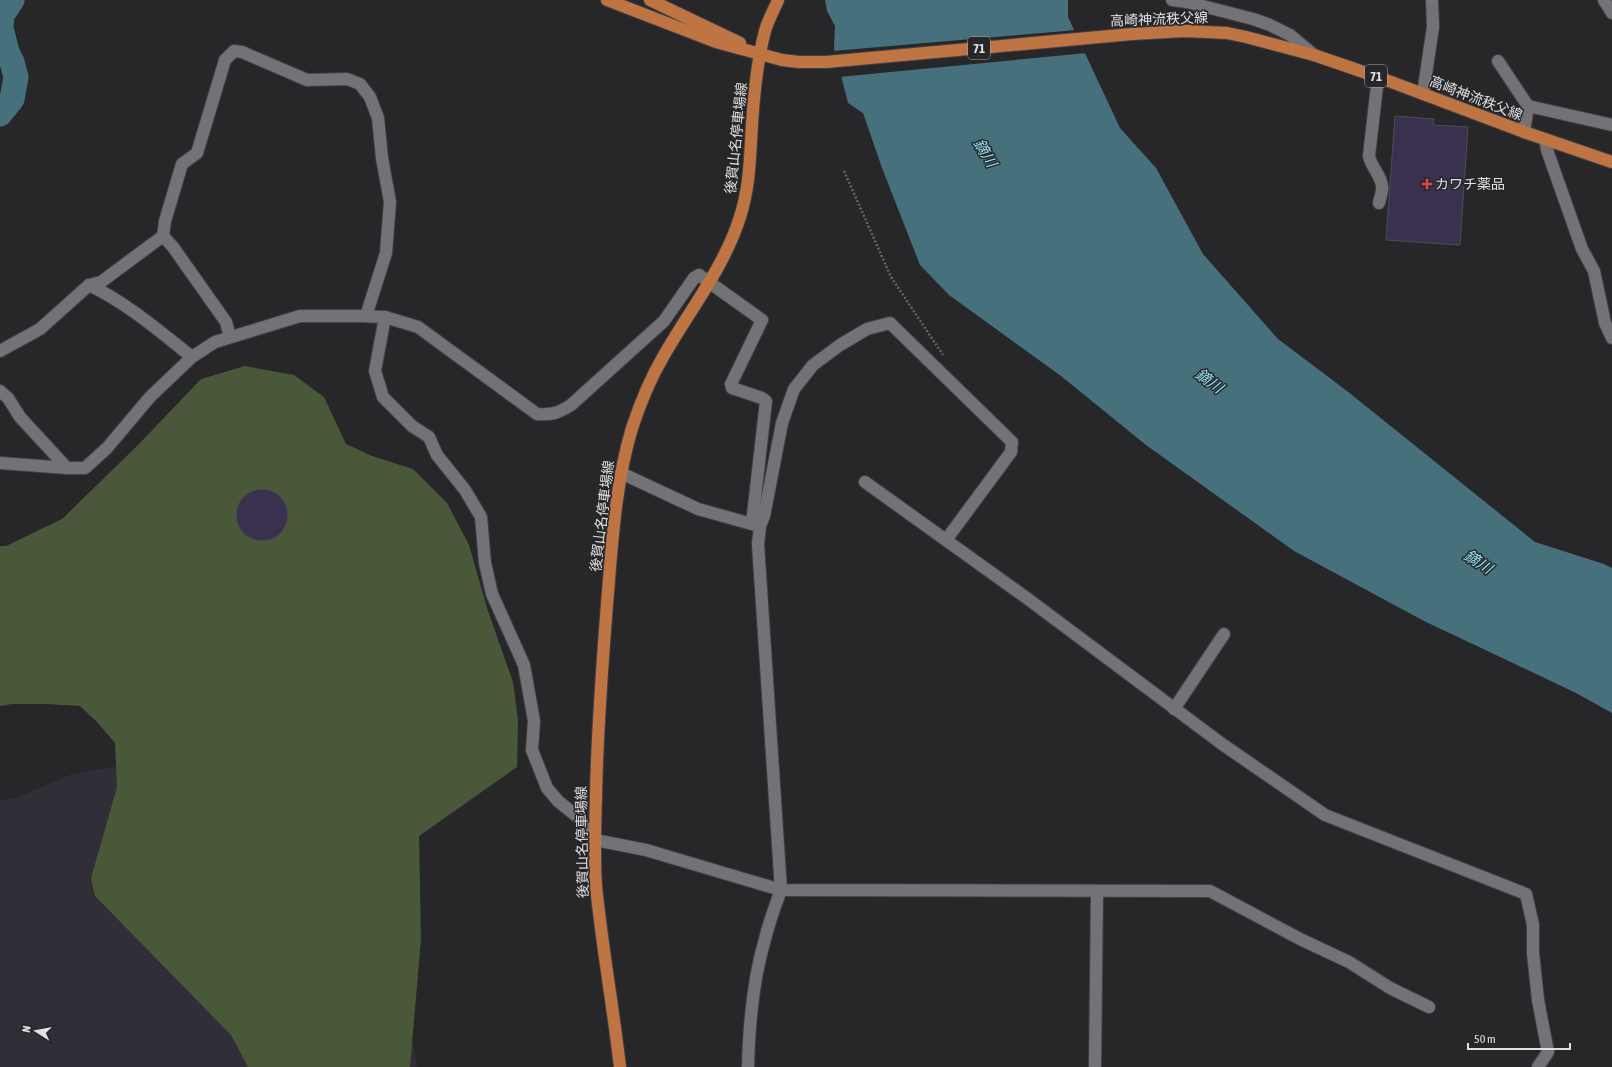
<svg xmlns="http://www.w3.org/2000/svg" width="1612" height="1067" font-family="'Asap Condensed','Noto Sans JP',sans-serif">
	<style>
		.built { fill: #302e36 }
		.forest { fill: #4a583a }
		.water { fill: #46717c }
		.pier { fill: #272629 }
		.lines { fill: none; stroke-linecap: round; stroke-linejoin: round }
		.river { stroke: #46717c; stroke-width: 25 }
		.building { fill: #39314d; stroke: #4f4e52 }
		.minor-casing { stroke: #424144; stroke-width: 14 }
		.major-casing { stroke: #424144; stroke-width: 14 }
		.path { stroke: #656467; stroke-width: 2.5; stroke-dasharray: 2 2; stroke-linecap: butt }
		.minor { stroke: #737276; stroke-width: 12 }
		.major { stroke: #bf7444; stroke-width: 12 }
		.health-dot { fill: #e0444e; stroke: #272629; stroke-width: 1.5 }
		.labels { text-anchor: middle; stroke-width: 3; stroke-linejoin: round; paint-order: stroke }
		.shield { fill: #272629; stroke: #a8a8aa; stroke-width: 1 }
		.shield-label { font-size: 13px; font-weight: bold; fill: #e0e0e2 }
		.street-label { font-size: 14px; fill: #e0e0e2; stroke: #272629 }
		.poi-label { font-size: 14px; fill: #e0e0e2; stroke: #272629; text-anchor: start }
		.water-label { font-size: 15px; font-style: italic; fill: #94e1f5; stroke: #272629 }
	</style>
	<rect width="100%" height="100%" fill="#272629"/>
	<!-- built -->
	<polygon class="built" points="150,760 407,1006 417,1067 0,1067 0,800 15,798 72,774"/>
	<!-- forest -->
	<polygon class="forest" points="245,366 294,375 324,397 346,444 372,456 413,469 447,503 469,545 487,608 513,682 518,720 517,767 419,836 421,939 410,1067 248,1067 231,1035 95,896 91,878 117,787 115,743 98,723 80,706 46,704 12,704 0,706 0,546 6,546 62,519 139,444 201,379"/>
	<!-- water -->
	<polygon class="water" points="825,0 1068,0 1068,17 1120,128 1156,168 1203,254 1278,339 1347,391 1535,542 1604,564 1612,568 1612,713 1576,693 1424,621 1294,551 1146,445 1061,376 949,295 920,265 882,168 863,113 848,103 834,48 835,26 827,11"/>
	<!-- pier -->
	<polygon class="pier" points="1076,30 1087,53 839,77 833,51"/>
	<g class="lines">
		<!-- river -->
		<polyline class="river" points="0,114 12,99 16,77 12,62 7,52 1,28 2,15 12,0"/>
	</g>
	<!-- building -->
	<g class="building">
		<polygon points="1395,116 1434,119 1433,125 1468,127 1460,245 1386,240"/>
		<circle cx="262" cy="515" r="26"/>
	</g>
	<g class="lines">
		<defs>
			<g id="minor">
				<polyline points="1172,0 1187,2 1253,19 1270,25 1290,35 1314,55"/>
				<polyline points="1604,0 1612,13"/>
				<polyline points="1498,61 1528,106 1524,132"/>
				<path d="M 1378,77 L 1369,156 C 1371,167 1381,175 1382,186 C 1383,191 1380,198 1379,203"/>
				<polyline points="1423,94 1433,27 1432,0"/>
				<polyline points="1528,106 1612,125"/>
				<polyline points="1545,139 1547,150 1582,249 1594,271 1605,323 1612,338"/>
				<polyline points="163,236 173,247 226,322 230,337"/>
				<path d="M 89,285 C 127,303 159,331 192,357"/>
				<polyline points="385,317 375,371 383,397 412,426 429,437 437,455 465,490 481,517 485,563 492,594 524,665 534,721 532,750 547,788 558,801 579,818 595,840 646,850 781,890 1210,891 1300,939 1349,962 1390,988 1429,1007"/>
				<polyline points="0,351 40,329 89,285 101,282 163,236 165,221 182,164 197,153 225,60 234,51 242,52 307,80 347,79 360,84 370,97 378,118 382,158 390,202 386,253 366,316"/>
				<polyline points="0,391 8,398 20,417 67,468"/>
				<path d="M 0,463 L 67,468 L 85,468 L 107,448 L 150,397 L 192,357 L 215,342 L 300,316 L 360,316 L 385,317 L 418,327 L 537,414 C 553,415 558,413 571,405 L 664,321 L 694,278 L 699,275 L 762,320 L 731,384 L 732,388 L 762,398 L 766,401 L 752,524"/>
				<polyline points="621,473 698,509 759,526"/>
				<polyline points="865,482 1028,599 1222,744 1325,815 1526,894 1533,925 1533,953 1538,1000 1548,1052 1538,1067"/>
				<polyline points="1174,709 1224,634"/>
				<path d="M 748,1067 C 749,1025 753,980 765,939 C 769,923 775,906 781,890 L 758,544 L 760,526 L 764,516 L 782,423 L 794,389 L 813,365 L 840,345 L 867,329 L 890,323 L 1012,442 L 1011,452 L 946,540"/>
				<polyline points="1095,1067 1097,891"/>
			</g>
			<g id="major">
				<polyline points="607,0 716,42 782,60 799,62 826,62 1132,34 1185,31 1227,33 1246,37 1314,55 1378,77 1524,132 1612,162"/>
				<polyline points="650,0 740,43"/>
				<path d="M 620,1067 C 613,1006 602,946 596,886 C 594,856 595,827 596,797 C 597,732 602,668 607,604 C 612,545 615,485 632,428 C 640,404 650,379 663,357 C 689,311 724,268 740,217 C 750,186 750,156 752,124 C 754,93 757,61 765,31 C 768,20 774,10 778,0"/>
			</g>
		</defs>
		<!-- minor casing -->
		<use href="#minor" class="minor-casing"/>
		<!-- major casing -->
		<use href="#major" class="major-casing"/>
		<!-- path -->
		<polyline class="path" points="844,171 891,277 943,355"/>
		<!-- minor -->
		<use href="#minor" class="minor"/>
		<!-- major -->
		<use href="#major" class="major"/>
	</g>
	<!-- markers -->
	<path class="health-dot" d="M1425 178h4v4h4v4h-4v4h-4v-4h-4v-4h4z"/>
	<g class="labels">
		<!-- shield labels -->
		<g class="shield">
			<rect x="968" y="37" width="22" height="22" rx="3"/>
			<rect x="1365" y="65" width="22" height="22" rx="3"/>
		</g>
		<g class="shield-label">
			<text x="979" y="53">71</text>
			<text x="1376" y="81">71</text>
		</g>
		<!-- street labels -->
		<g class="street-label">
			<text transform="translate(1159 19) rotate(-2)" y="5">高崎神流秩父線</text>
			<text transform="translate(1476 98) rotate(21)" y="5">高崎神流秩父線</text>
			<text transform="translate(736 138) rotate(-84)" y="5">後賀山名停車場線</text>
			<text transform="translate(602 516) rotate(-83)" y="5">後賀山名停車場線</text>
			<text transform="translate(582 842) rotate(-91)" y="5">後賀山名停車場線</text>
		</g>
		<!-- poi labels -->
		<g class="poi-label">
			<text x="1435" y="189">カワチ薬品</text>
		</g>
		<!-- water labels -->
		<g class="water-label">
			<text transform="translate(985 153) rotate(59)" y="5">鏑川</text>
			<text transform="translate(1209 381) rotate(36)" y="5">鏑川</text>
			<text transform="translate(1478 562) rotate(33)" y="5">鏑川</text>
		</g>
	</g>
	<!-- north arrow -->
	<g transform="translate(36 1031) rotate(281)" stroke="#272629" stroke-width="3" paint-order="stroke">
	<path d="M0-3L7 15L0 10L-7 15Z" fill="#e0e0e2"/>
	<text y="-6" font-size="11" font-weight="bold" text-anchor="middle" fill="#e0e0e2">N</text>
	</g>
	<!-- scale -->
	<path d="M1468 1043v6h102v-6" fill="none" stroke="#e0e0e2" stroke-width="2"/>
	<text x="1474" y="1043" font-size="12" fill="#e0e0e2" stroke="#272629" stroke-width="3" paint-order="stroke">50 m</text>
</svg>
